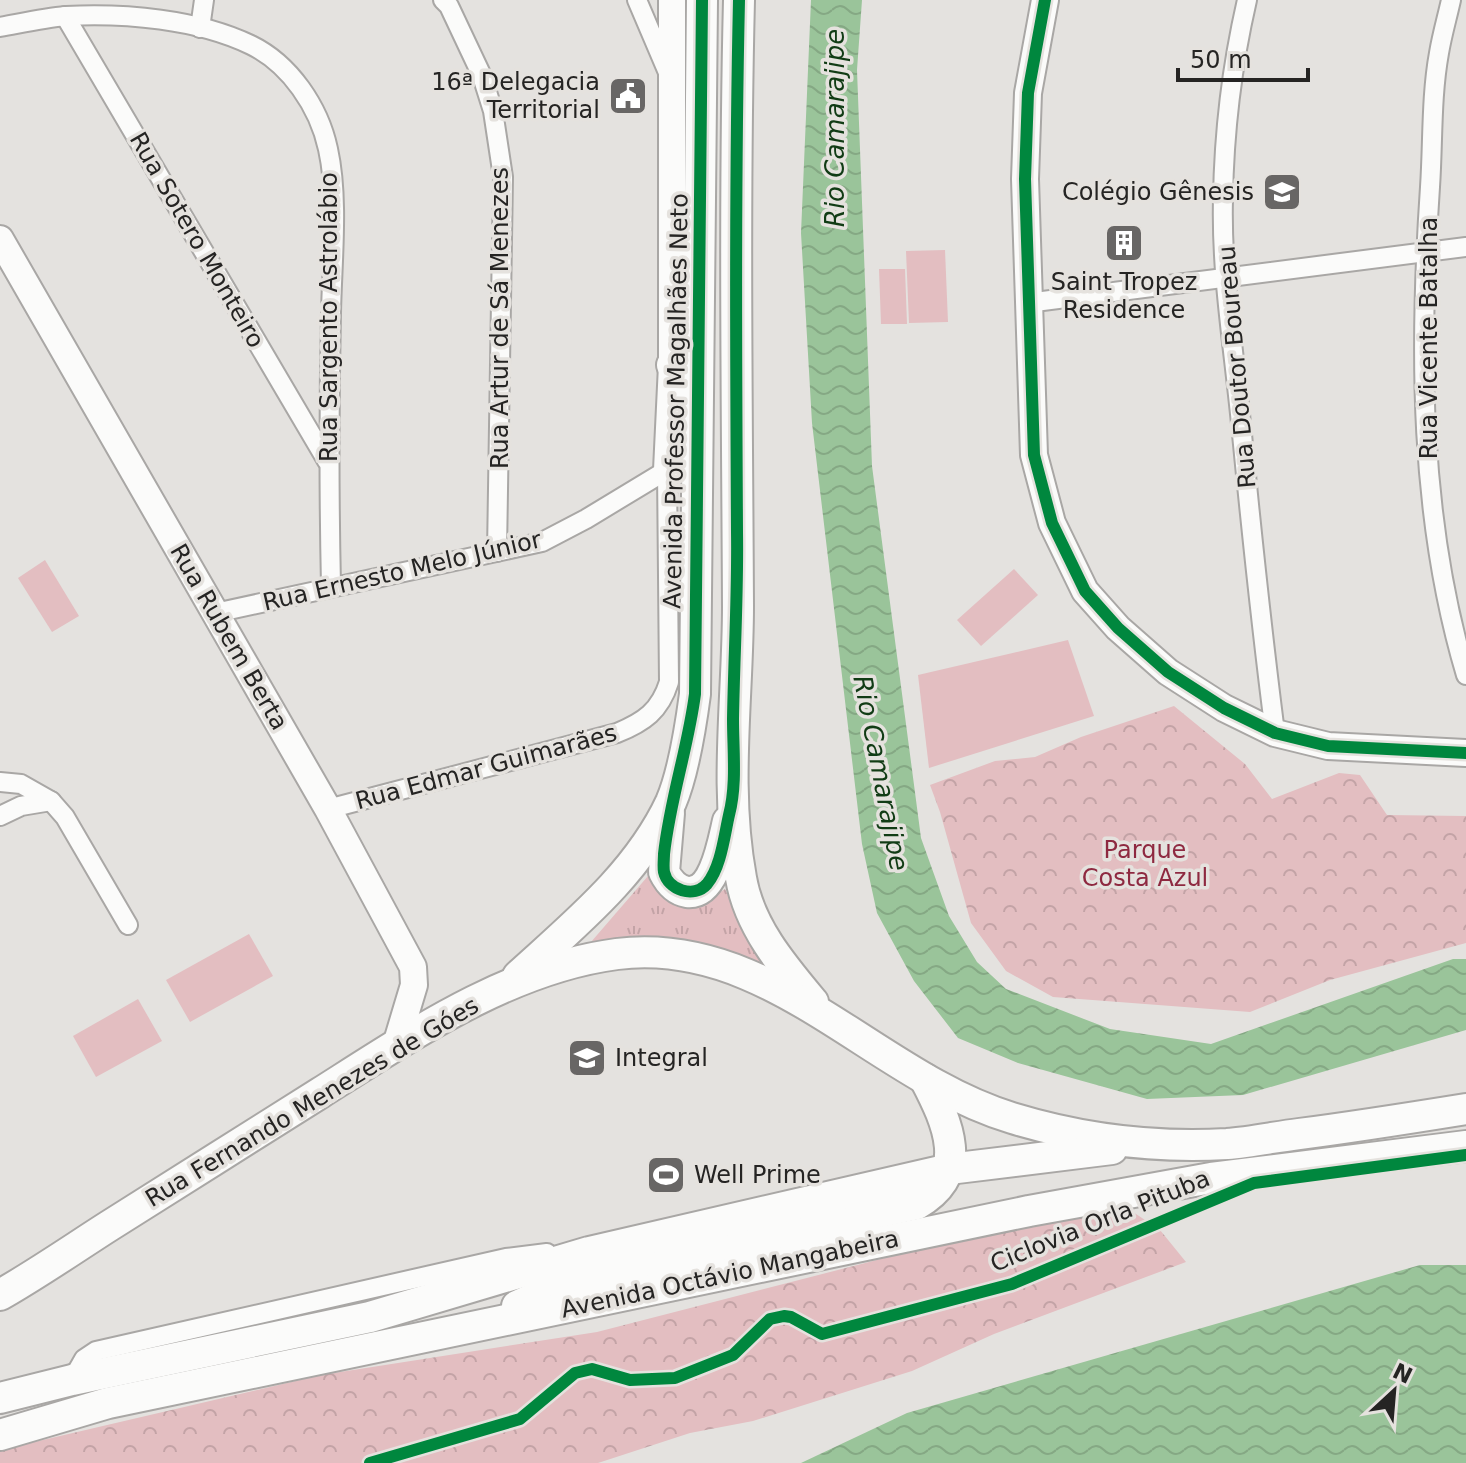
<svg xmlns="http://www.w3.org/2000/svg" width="1466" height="1463" font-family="'DejaVu Sans',sans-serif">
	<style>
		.grass { fill: url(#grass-tufts) }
		.park { fill: url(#park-crowns) }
		.pitch { fill: #e3bec1 }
		.water { fill: url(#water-waves) }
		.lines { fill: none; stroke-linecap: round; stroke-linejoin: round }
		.street-casing { stroke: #a9a7a5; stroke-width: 22 }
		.secondary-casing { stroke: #a9a7a5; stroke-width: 30 }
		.primary-casing { stroke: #a9a7a5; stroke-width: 34 }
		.street { stroke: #fbfbfa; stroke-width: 18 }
		.secondary { stroke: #fbfbfa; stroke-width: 26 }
		.primary { stroke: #fbfbfa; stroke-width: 30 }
		.cycleway-casing { stroke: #e5e2de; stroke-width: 17 }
		.cycleway { stroke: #00873e; stroke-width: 12 }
		.labels { text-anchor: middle; stroke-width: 7; stroke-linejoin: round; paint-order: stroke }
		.poi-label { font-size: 24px; fill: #252423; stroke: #e5e2de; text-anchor: end }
		.street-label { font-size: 24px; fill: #252423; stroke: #e5e2de }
		.park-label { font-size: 24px; fill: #8e2940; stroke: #e5e2de }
		.water-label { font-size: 26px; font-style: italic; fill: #113c15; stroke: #e5e2de }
	</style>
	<defs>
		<pattern id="grass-tufts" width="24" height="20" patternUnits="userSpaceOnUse" patternTransform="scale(2)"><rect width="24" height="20" fill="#e3bec1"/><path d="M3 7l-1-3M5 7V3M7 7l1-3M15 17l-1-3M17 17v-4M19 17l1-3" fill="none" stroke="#c3a3a6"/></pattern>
		<pattern id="park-crowns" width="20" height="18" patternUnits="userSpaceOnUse" patternTransform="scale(2)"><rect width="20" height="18" fill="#e3bec1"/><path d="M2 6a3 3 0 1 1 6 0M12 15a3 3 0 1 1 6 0" fill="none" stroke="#c3a3a6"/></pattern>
		<pattern id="water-waves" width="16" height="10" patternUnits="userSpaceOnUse" patternTransform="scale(2)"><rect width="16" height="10" fill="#9ac49a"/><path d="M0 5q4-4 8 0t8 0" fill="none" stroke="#85a884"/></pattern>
	</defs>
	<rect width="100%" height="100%" fill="#e4e2df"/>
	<!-- grass -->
	<path class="grass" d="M 648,876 C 673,907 692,912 725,889 L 769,969 L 679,938 L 591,942 Z"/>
	<!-- park -->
	<g class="park">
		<polygon points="1174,706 1245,764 1272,799 1339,773 1360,775 1387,815 1466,816 1466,943 1330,980 1250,1012 1053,997 1006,971 971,923 940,812 930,785 995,761 1035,757 1081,737"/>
		<polygon points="1103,1207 1130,1210 1160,1230 1186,1262 994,1334 912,1371 753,1421 690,1433 598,1463 0,1463 0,1450 321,1375 597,1332 1071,1210"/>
	</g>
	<!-- pitch -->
	<g class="pitch">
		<polygon points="945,250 948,322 909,323 906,251"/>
		<polygon points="879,269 905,269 907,324 881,324"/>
		<polygon points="45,560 79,616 52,632 18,578"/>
		<polygon points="1014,569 1038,595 981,646 957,620"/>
		<polygon points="1068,640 1094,716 929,768 918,675"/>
		<polygon points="249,934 273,976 190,1022 166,980"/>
		<polygon points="138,999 162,1041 96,1077 73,1036"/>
	</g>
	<!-- water -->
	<g class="water">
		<polygon points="811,0 862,0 857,70 872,466 921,838 949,916 977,962 1006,989 1110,1029 1211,1044 1453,959 1466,959 1466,1030 1243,1095 1147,1099 1018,1063 958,1038 914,981 877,913 862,844 812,423 801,233"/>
		<polygon points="1420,1265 1466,1265 1466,1463 801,1463 907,1413"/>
	</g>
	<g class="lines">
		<defs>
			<g id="street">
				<polyline points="443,0 449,6 482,76 493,111 503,177 497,552"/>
				<polyline points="637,0 669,75"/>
				<path d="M 1247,0 C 1232,65 1224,132 1223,199 C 1221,274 1234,350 1241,424 C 1251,528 1262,631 1275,733"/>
				<path d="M 1451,0 C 1447,18 1442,35 1439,53 C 1431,97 1433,143 1430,187 C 1419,349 1419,518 1466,675"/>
				<polyline points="65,16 327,461"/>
				<path d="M 0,27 C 22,23 44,18 66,16 C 125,13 197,19 251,45 C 290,64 319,107 328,149 C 339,199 332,261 331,313 C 329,404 329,495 331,586"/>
				<polyline points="200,28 204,0"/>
				<polyline points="1027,303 1466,247"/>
				<polyline points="215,613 542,542 586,519 667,470"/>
				<polyline points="0,782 21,784 51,801 65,817 128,925"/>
				<path d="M 328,809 L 617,733 C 644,722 660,711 669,682 L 667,470"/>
				<polyline points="0,816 21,806 51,801"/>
				<polyline points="72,1380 84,1359 96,1351 506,1258 547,1253"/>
			</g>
			<g id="secondary">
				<polyline points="1045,0 1028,93 1025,179 1034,455 1052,523 1085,591 1118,628 1168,672 1224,708 1275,733 1328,746 1466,753"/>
				<polyline points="0,239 328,809 413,967 414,985 396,1045"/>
				<polyline points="667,470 672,365 672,0"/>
			</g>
			<g id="primary">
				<path d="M 739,0 C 734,202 737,404 738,606 C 738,696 724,787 741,878 C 749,926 782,965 813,1002"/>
				<polyline points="672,365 693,415"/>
				<path d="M 669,813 L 664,872 C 669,882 676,890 687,892 C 715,895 723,841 728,821"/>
				<path d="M 518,976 C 575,924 638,873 671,802 C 683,774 691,724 695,694 L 702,0"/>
				<path d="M 0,1295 C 37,1274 73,1249 109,1226 C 179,1182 250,1137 320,1093 C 410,1036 509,968 617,954 C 771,935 875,1077 1012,1118 C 1081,1139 1155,1148 1227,1144 C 1251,1142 1275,1137 1299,1134 C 1354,1127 1410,1118 1466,1109"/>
				<path d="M 517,1306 L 550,1291 L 591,1276 L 917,1204 C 971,1173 948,1123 925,1079"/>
				<polyline points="0,1398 72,1380 370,1317 589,1252 949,1169 1112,1149"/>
				<polyline points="0,1435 108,1403 1029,1211 1211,1178 1466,1146"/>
			</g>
		</defs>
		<!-- street casing -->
		<use href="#street" class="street-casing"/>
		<!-- secondary casing -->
		<use href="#secondary" class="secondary-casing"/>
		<!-- primary casing -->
		<use href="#primary" class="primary-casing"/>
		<!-- street -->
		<use href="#street" class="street"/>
		<!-- secondary -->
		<use href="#secondary" class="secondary"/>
		<!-- primary -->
		<use href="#primary" class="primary"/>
		<defs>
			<g id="cycleway">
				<path d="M 702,0 L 695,694 C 688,748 670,799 664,854 C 664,859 663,866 664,872 C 668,890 694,899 707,884 C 721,867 724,837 729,815 C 737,784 733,751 733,719 C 734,657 738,594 737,532 C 736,354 735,177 739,0"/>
				<polyline points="1045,0 1028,93 1025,179 1034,455 1052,523 1085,591 1118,628 1168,672 1224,708 1275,733 1328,746 1466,753"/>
				<polyline points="370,1463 520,1419 575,1373 592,1369 630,1380 675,1378 733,1355 770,1319 784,1316 791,1317 822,1334 1012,1284 1254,1183 1466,1155"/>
			</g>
		</defs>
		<!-- cycleway casing -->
		<use href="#cycleway" class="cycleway-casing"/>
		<!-- cycleway -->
		<use href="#cycleway" class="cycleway"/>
	</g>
	<!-- icons -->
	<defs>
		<symbol id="civic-square" viewBox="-11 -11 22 22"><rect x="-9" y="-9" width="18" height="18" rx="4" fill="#686665" stroke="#e5e2de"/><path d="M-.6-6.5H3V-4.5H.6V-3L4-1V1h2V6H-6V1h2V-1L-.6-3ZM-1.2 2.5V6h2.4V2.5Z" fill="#fff"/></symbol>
		<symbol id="school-square" viewBox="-11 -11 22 22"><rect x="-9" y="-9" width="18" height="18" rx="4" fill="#686665" stroke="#e5e2de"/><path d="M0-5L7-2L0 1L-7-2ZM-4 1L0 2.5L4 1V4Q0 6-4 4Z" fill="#fff"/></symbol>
		<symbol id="building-square" viewBox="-11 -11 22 22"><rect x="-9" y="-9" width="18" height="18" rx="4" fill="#686665" stroke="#e5e2de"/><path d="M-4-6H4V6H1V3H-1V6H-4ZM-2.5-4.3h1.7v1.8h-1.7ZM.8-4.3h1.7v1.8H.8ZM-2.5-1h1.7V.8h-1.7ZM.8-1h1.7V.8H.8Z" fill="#fff"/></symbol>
		<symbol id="stadium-square" viewBox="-11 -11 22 22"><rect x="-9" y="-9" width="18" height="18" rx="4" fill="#686665" stroke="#e5e2de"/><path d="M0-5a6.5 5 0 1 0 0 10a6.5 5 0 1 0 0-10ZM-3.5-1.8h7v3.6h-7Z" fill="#fff"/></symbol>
	</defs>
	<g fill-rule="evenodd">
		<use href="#civic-square" x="606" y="74" width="44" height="44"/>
		<use href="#school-square" x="1260" y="170" width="44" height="44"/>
		<use href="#building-square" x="1102" y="221" width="44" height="44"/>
		<use href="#school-square" x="565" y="1036" width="44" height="44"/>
		<use href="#stadium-square" x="644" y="1153" width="44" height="44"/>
	</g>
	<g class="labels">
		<!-- poi labels -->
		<g class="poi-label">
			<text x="600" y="90">16ª Delegacia<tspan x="600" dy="28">Territorial</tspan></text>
			<text x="1254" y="200">Colégio Gênesis</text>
			<text x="1124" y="290" text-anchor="middle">Saint Tropez<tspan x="1124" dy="28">Residence</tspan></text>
			<text x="615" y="1066" text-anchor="start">Integral</text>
			<text x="694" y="1183" text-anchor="start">Well Prime</text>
		</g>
		<!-- street labels -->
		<g class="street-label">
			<text transform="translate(197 240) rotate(60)" y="8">Rua Sotero Monteiro</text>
			<text transform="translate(329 317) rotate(-90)" y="8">Rua Sargento Astrolábio</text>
			<text transform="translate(500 318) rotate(-90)" y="8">Rua Artur de Sá Menezes</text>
			<text transform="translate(1429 338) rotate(-90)" y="8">Rua Vicente Batalha</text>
			<text transform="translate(1237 367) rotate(-95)" y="8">Rua Doutor Boureau</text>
			<text transform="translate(676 401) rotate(-89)" y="8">Avenida Professor Magalhães Neto</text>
			<text transform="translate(402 571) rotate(-13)" y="8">Rua Ernesto Melo Júnior</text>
			<text transform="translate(229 637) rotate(60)" y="8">Rua Rubem Berta</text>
			<text transform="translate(486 767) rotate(-15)" y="8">Rua Edmar Guimarães</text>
			<text transform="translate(312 1102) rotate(-31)" y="8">Rua Fernando Menezes de Góes</text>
			<text transform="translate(1100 1221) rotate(-22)" y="8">Ciclovia Orla Pituba</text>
			<text transform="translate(730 1274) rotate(-12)" y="8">Avenida Octávio Mangabeira</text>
		</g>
		<!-- park labels -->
		<g class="park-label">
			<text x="1145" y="858">Parque<tspan x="1145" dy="28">Costa Azul</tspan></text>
		</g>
		<!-- water labels -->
		<g class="water-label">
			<text transform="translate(835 128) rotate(-90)" y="9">Rio Camarajipe</text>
			<text transform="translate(881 773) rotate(79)" y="9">Rio Camarajipe</text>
		</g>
	</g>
	<!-- north arrow -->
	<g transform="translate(1394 1391) rotate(26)" stroke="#e5e2de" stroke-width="6" paint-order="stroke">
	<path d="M0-6L14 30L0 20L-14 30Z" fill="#252423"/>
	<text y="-12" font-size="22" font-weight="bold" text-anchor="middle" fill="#252423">N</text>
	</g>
	<!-- scale -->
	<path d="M1178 68v12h130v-12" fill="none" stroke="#252423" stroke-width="4"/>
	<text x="1190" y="68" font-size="24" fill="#252423" stroke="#e5e2de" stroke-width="6" paint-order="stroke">50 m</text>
</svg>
